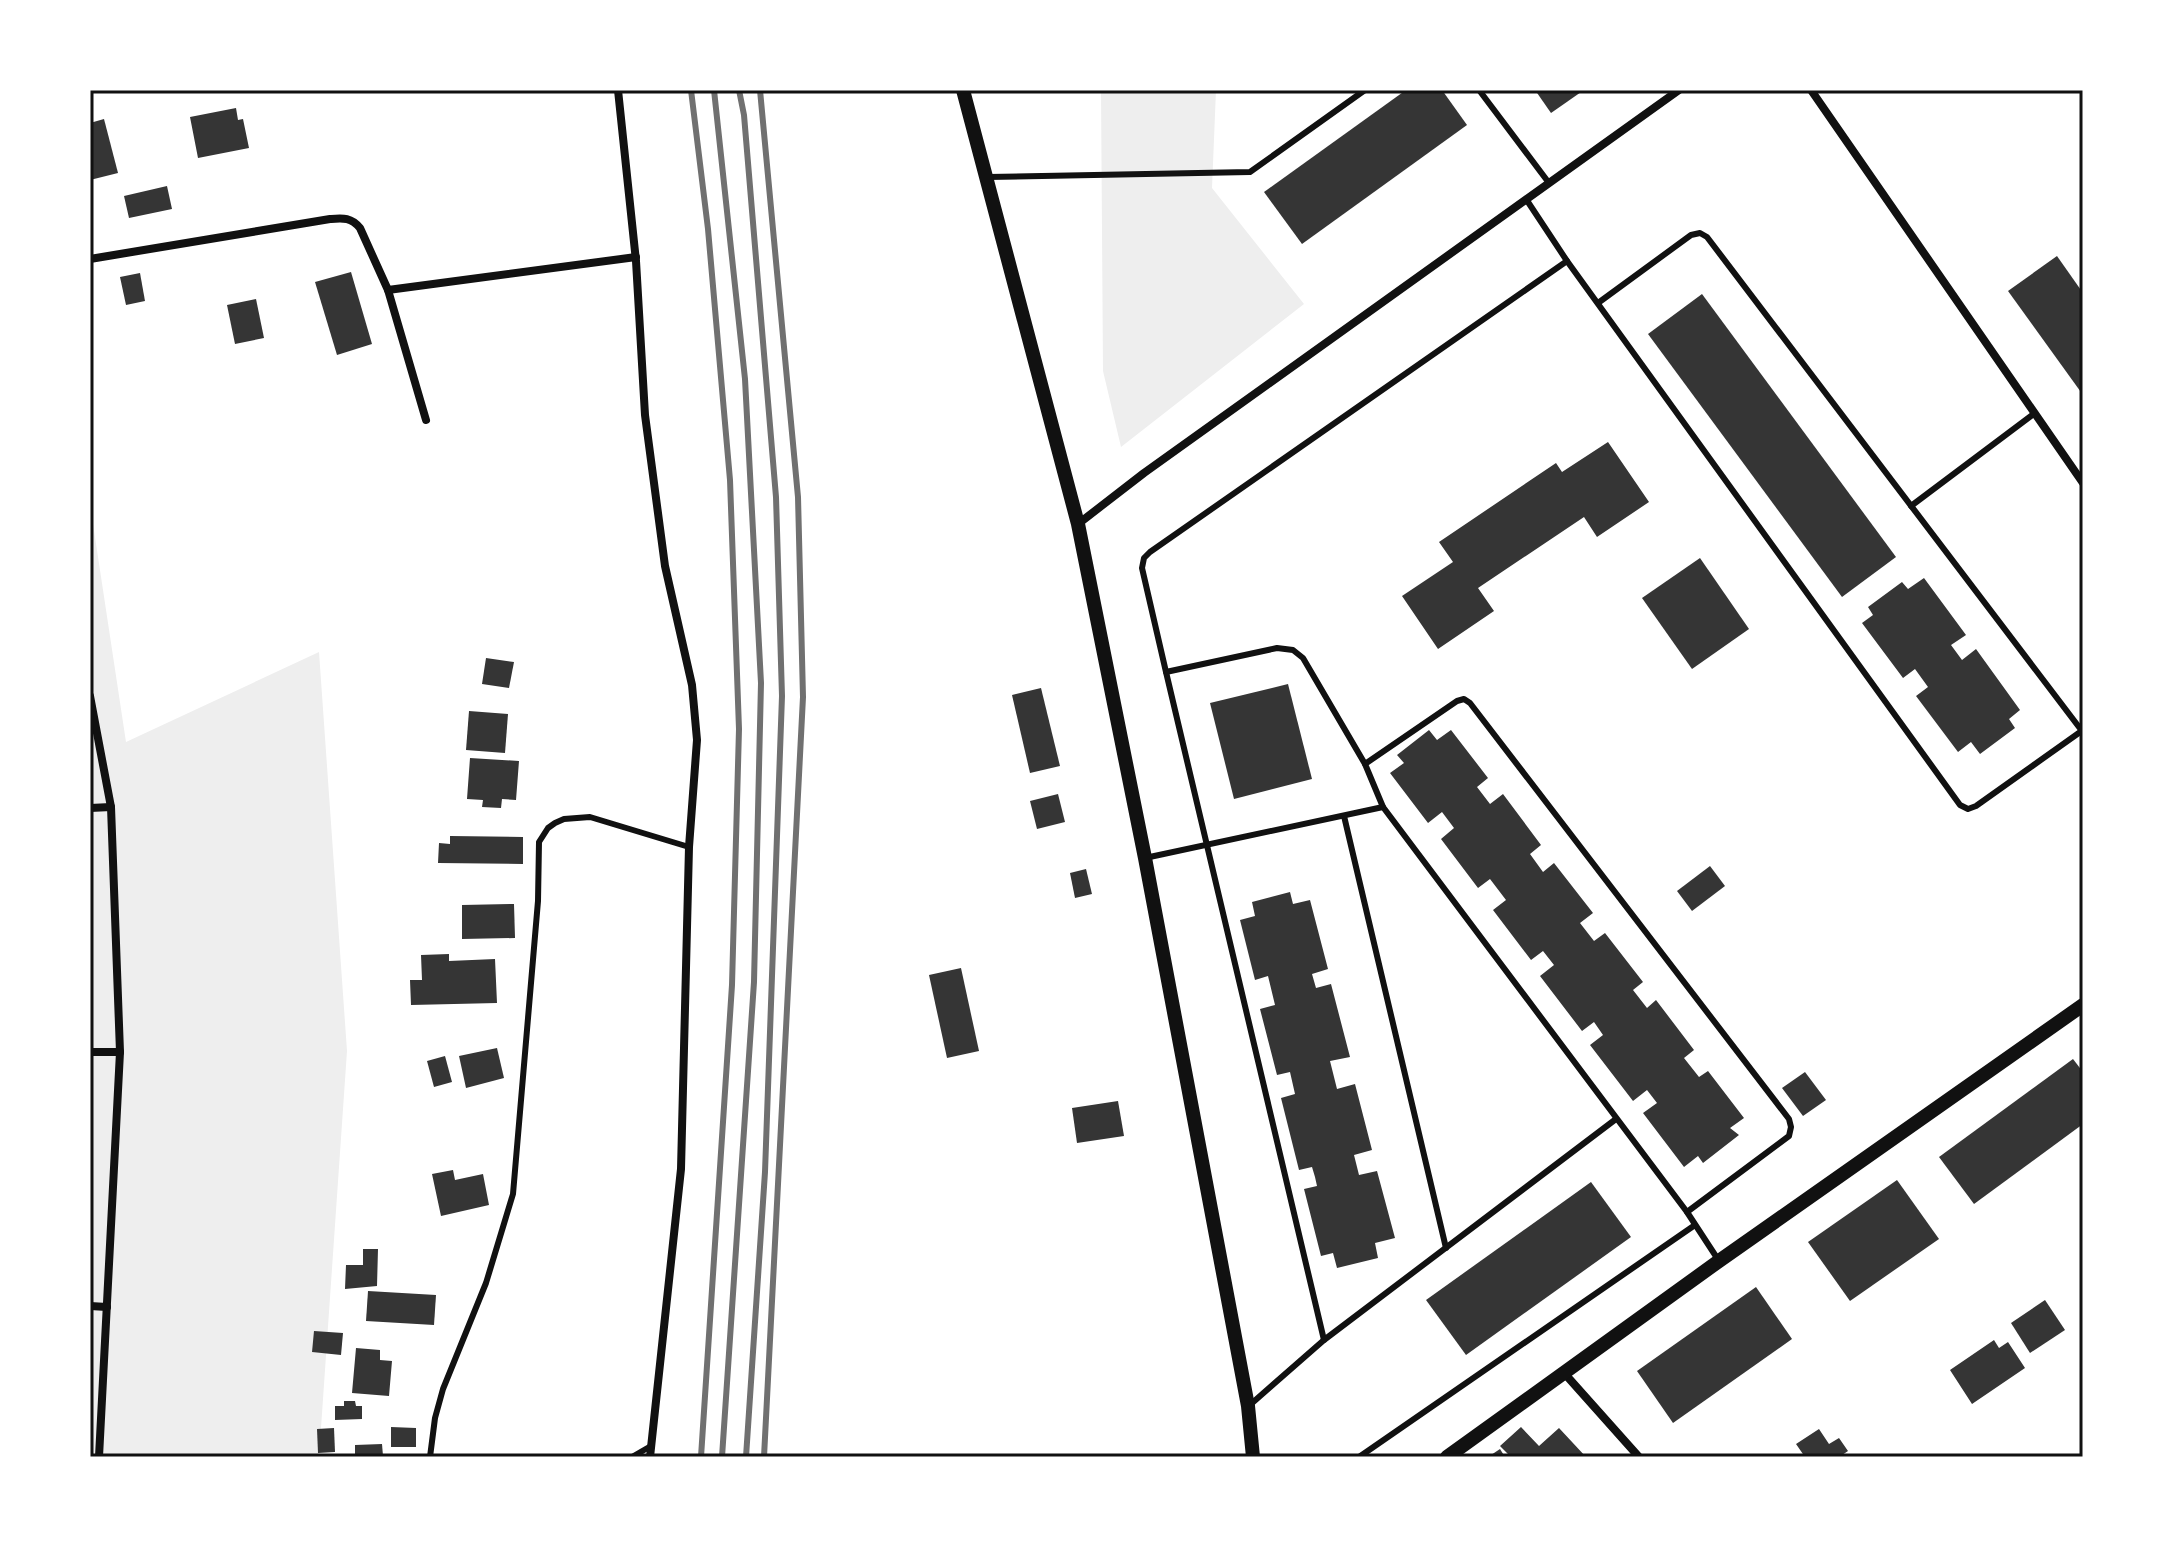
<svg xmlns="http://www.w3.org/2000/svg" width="2173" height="1547" font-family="'Roboto Condensed',sans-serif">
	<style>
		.green { fill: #eee }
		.building { fill: #353535 }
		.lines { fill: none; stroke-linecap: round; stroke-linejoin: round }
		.service { stroke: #111; stroke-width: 6 }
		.minor { stroke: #111; stroke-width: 8 }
		.tertiary { stroke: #111; stroke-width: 14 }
		.rail { stroke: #707070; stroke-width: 6 }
		.neatline { fill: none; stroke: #111; stroke-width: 3 }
	</style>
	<rect width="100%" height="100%" fill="#fff"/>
	<!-- green -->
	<g class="green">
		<polygon points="1101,90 1216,90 1212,188 1304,304 1121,447 1103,371"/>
		<polygon points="90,504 126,742 319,652 347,1051 319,1457 90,1457"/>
	</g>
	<!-- building -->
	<g class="building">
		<polygon points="1406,90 1442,90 1467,125 1302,244 1264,192"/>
		<polygon points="1535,90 1584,90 1551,113"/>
		<polygon points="236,108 238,120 243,119 249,148 198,158 190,117"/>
		<polygon points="104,119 118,173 90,180 90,123"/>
		<polygon points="167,186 172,209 129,218 124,196"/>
		<polygon points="2057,256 2083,293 2083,395 2008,291"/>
		<polygon points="351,272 372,344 337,355 315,282"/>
		<polygon points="140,273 145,301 126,305 120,277"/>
		<polygon points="1702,294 1896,557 1842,597 1648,334"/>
		<polygon points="256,299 264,338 235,344 227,305"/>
		<polygon points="1608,442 1649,502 1597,537 1584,517 1478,588 1494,611 1438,649 1402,596 1453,562 1439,542 1556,463 1562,472"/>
		<polygon points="1700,558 1749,629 1692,669 1642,598"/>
		<polygon points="1924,578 1966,635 1951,645 1962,660 1976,649 2020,710 2009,719 2015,728 1980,754 1971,742 1958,752 1916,696 1928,687 1915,669 1903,678 1862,623 1873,615 1868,607 1902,582 1908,589"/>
		<polygon points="486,658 514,662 509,688 482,684"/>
		<polygon points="1288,684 1312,779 1234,799 1210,703"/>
		<polygon points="1041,688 1060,766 1030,773 1012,695"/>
		<polygon points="469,711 508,714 505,753 466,750"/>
		<polygon points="1429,730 1437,740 1451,730 1488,778 1477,787 1490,804 1503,794 1541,845 1530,854 1543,872 1554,863 1593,913 1580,923 1594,941 1605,933 1643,982 1633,990 1647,1008 1656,1000 1694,1050 1684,1058 1699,1077 1708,1071 1744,1118 1730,1128 1739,1135 1703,1163 1698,1156 1684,1167 1643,1113 1657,1103 1647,1090 1633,1101 1590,1045 1603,1035 1594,1022 1582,1031 1540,976 1554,965 1543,951 1531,960 1493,910 1506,900 1490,879 1478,888 1441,839 1454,828 1442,812 1428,823 1390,773 1404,763 1397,755"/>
		<polygon points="470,758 519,761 516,800 502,799 501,808 482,807 483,800 467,799"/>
		<polygon points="1058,794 1065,822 1037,829 1030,801"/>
		<polygon points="450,836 523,837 523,864 438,863 439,843 450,844"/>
		<polygon points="1710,866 1725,886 1692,911 1677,891"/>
		<polygon points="1086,869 1092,894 1075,898 1070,873"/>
		<polygon points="1290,892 1293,904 1310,900 1328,969 1312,974 1316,988 1331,984 1350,1057 1330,1061 1337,1089 1355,1084 1372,1150 1354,1155 1359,1175 1377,1171 1395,1238 1375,1243 1378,1258 1337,1268 1333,1253 1321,1256 1304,1189 1317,1186 1315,1177 1312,1167 1299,1170 1281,1098 1295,1094 1290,1072 1277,1075 1260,1009 1275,1005 1268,976 1255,980 1240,920 1255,916 1252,902"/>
		<polygon points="514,904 515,938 462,939 462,905"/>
		<polygon points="449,954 449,961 495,959 497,1003 411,1005 410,980 422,980 421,955"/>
		<polygon points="961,968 979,1051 947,1058 929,975"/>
		<polygon points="497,1048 504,1078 466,1088 459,1056"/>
		<polygon points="445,1056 452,1082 434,1087 427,1061"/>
		<polygon points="2073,1059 2083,1072 2083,1124 1974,1204 1939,1157"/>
		<polygon points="1805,1072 1826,1100 1803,1116 1782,1088"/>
		<polygon points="1118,1101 1124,1136 1077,1143 1072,1108"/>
		<polygon points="453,1170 455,1180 483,1174 489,1205 441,1216 432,1174"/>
		<polygon points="1897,1180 1939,1239 1850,1301 1808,1242"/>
		<polygon points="1591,1182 1631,1237 1466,1355 1426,1300"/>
		<polygon points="363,1249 378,1249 377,1286 345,1289 346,1265 363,1265"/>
		<polygon points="1756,1287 1792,1339 1673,1423 1637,1371"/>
		<polygon points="368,1291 436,1295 434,1325 366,1321"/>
		<polygon points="2045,1300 2065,1330 2030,1353 2011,1323"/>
		<polygon points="314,1331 343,1333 341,1355 312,1352"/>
		<polygon points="1994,1340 1999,1348 2008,1342 2025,1368 1972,1404 1950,1370"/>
		<polygon points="356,1348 380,1350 380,1360 392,1361 389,1396 352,1393"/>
		<polygon points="344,1401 355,1401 356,1406 362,1406 362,1419 335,1420 335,1406 344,1406"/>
		<polygon points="391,1427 416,1428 416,1447 391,1447"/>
		<polygon points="1521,1427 1539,1446 1559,1428 1586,1457 1511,1457 1500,1446"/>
		<polygon points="334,1428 335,1452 318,1453 317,1429"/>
		<polygon points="1819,1429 1829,1444 1839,1438 1848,1451 1839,1457 1805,1457 1796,1444"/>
		<polygon points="382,1444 383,1456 355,1457 355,1445"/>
		<polygon points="1500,1449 1505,1457 1488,1457"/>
	</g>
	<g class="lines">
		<!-- service -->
		<g class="service">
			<polyline points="1479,90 1549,183"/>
			<polyline points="988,177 1250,172 1365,90"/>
			<polyline points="1526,199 1567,261 1960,805 1968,809 1976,806 2083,730"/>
			<polyline points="1598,303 1691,235 1700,233 1707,237 2082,731"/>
			<polyline points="1911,506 2035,413"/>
			<polyline points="1166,672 1277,648 1293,650 1303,658 1365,764"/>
			<polyline points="1383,807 1365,764 1457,701 1464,699 1470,703 1789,1119 1791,1127 1789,1136 1687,1212"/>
			<polyline points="1344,816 1446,1248"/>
			<polyline points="1145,858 1383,807 1687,1212 1719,1261"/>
			<polyline points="1324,1340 1166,672 1142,568 1144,558 1150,552 1567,261"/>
			<polyline points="1251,1404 1324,1340 1616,1119"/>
			<polyline points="430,1457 435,1418 443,1389 486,1283 513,1194 538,901 539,842 548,828 555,823 564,819 590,817 689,847"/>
			<polyline points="632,1457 651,1446"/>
			<polyline points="1359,1457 1695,1225"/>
		</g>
		<!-- minor -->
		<g class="minor">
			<polyline points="618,90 636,261 645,415 665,566 692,685 697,740 689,847 681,1169 650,1457"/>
			<polyline points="1811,90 2083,483"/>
			<path d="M 90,259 L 330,219 C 343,218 351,217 360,228 L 388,290 L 426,420"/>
			<polyline points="388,290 636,257"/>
			<polyline points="1078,524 1144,473 1679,90"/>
			<polyline points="90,696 111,807 120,1052 99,1457"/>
			<polyline points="90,808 111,807"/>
			<polyline points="90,1052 120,1052"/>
			<polyline points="90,1306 107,1307"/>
			<polyline points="1565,1374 1639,1457"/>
		</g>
		<!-- tertiary -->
		<g class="tertiary">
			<polyline points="963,90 1078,524 1145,858 1248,1406 1253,1457"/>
			<polyline points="1447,1457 1719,1261 2083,1005"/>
		</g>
		<!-- rail -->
		<g class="rail">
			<polyline points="691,90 708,229 730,480 739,729 732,985 701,1457"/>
			<polyline points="714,90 745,379 761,683 754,982 722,1457"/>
			<polyline points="739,90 744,115 776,497 782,696 765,1172 746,1457"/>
			<polyline points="760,90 798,497 803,697 764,1457"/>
		</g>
	</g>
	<!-- border -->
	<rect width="2173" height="1547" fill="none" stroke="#ffffff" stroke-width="184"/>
	<rect x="92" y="92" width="1989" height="1363" class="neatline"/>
</svg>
